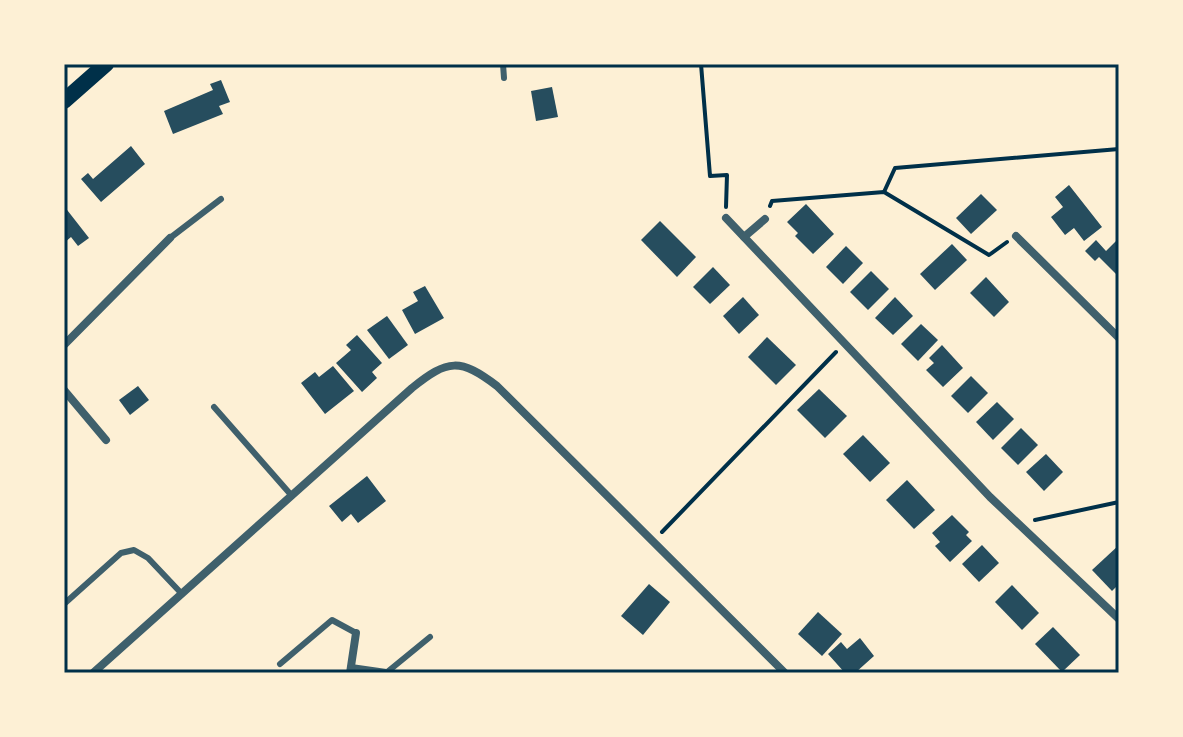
<svg xmlns="http://www.w3.org/2000/svg" width="1183" height="737" font-family="'Alegreya Sans',sans-serif">
	<style>
		.building { fill: #264d5e }
		.lines { fill: none; stroke-linecap: round; stroke-linejoin: round }
		.path { stroke: #003049; stroke-width: 4 }
		.service { stroke: #3f606c; stroke-width: 6 }
		.minor { stroke: #3f606c; stroke-width: 8 }
		.secondary { stroke: #003049; stroke-width: 16 }
		.neatline { fill: none; stroke: #003049; stroke-width: 3 }
	</style>
	<rect width="100%" height="100%" fill="#fdf0d5"/>
	<!-- building -->
	<g class="building">
		<polygon points="221,80 230,102 219,106 223,114 173,134 164,111 213,90 210,84"/>
		<polygon points="552,87 558,117 536,121 531,91"/>
		<polygon points="131,146 145,164 101,202 81,179 88,173 93,179"/>
		<polygon points="1069,185 1102,227 1084,241 1074,228 1065,235 1051,217 1063,207 1055,197"/>
		<polygon points="981,194 997,210 971,234 956,218"/>
		<polygon points="806,204 834,234 813,254 795,236 798,233 787,222"/>
		<polygon points="64,206 89,238 78,246 71,237 64,243"/>
		<polygon points="660,221 696,257 677,277 641,240"/>
		<polygon points="1096,240 1106,251 1117,240 1119,243 1119,277 1099,257 1095,261 1085,251"/>
		<polygon points="952,244 967,260 935,290 920,274"/>
		<polygon points="846,246 863,263 843,284 826,267"/>
		<polygon points="713,267 730,285 710,304 693,287"/>
		<polygon points="871,271 889,289 868,310 850,292"/>
		<polygon points="986,277 1009,302 994,317 970,293"/>
		<polygon points="425,286 444,318 415,334 402,310 418,301 413,292"/>
		<polygon points="743,297 759,315 739,334 723,316"/>
		<polygon points="895,297 913,316 893,335 875,318"/>
		<polygon points="387,316 408,345 389,359 367,330"/>
		<polygon points="921,324 938,340 918,361 901,344"/>
		<polygon points="357,335 382,363 372,372 377,378 362,392 336,363 351,350 346,345"/>
		<polygon points="767,337 796,365 776,385 748,357"/>
		<polygon points="942,345 963,368 943,387 926,370 934,363 929,358"/>
		<polygon points="333,366 354,391 325,414 301,383 315,372 319,377"/>
		<polygon points="971,376 988,393 968,413 951,396"/>
		<polygon points="138,386 149,400 130,415 119,400"/>
		<polygon points="819,389 847,416 825,438 797,410"/>
		<polygon points="997,402 1014,419 993,440 976,422"/>
		<polygon points="1021,428 1038,445 1018,465 1001,448"/>
		<polygon points="863,435 890,463 870,482 843,454"/>
		<polygon points="1046,454 1063,472 1044,491 1026,472"/>
		<polygon points="367,476 386,501 358,523 351,514 342,522 329,506"/>
		<polygon points="907,480 935,510 914,529 886,500"/>
		<polygon points="952,515 969,532 966,535 972,541 950,562 935,546 940,542 932,533"/>
		<polygon points="982,545 999,563 979,582 962,564"/>
		<polygon points="1119,545 1119,584 1112,591 1092,570"/>
		<polygon points="649,584 670,602 643,635 621,616"/>
		<polygon points="1012,585 1039,613 1022,630 995,602"/>
		<polygon points="818,612 842,634 822,656 798,634"/>
		<polygon points="1053,627 1080,655 1062,672 1035,644"/>
		<polygon points="860,638 874,656 855,673 845,673 828,654 841,642 847,649"/>
	</g>
	<g class="lines">
		<!-- path -->
		<g class="path">
			<polyline points="701,64 710,176 727,175 726,207"/>
			<polyline points="884,192 895,168 1119,149"/>
			<polyline points="770,206 772,201 884,192 989,255 1007,242"/>
			<polyline points="1035,520 1119,502"/>
			<polyline points="662,532 836,352"/>
		</g>
		<!-- service -->
		<g class="service">
			<polyline points="503,64 504,78"/>
			<polyline points="170,238 221,199"/>
			<polyline points="214,407 292,496"/>
			<polyline points="64,604 121,553 134,550 148,558 182,594"/>
			<polyline points="280,664 332,620 356,633"/>
			<polyline points="386,673 430,637"/>
		</g>
		<!-- minor -->
		<g class="minor">
			<polyline points="726,218 990,497 1119,619"/>
			<polyline points="1016,236 1119,338"/>
			<polyline points="744,237 765,219"/>
			<polyline points="64,345 170,238"/>
			<polyline points="64,390 106,440"/>
			<polyline points="351,668 386,673"/>
			<path d="M 93,673 L 412,388 C 448,359 460,358 497,386 L 785,673"/>
			<polyline points="350,673 356,633"/>
		</g>
		<!-- secondary -->
		<polyline class="secondary" points="64,101 106,64"/>
	</g>
	<!-- border -->
	<rect width="1183" height="737" fill="none" stroke="#fdf0d5" stroke-width="132"/>
	<rect x="66" y="66" width="1051" height="605" class="neatline"/>
</svg>
